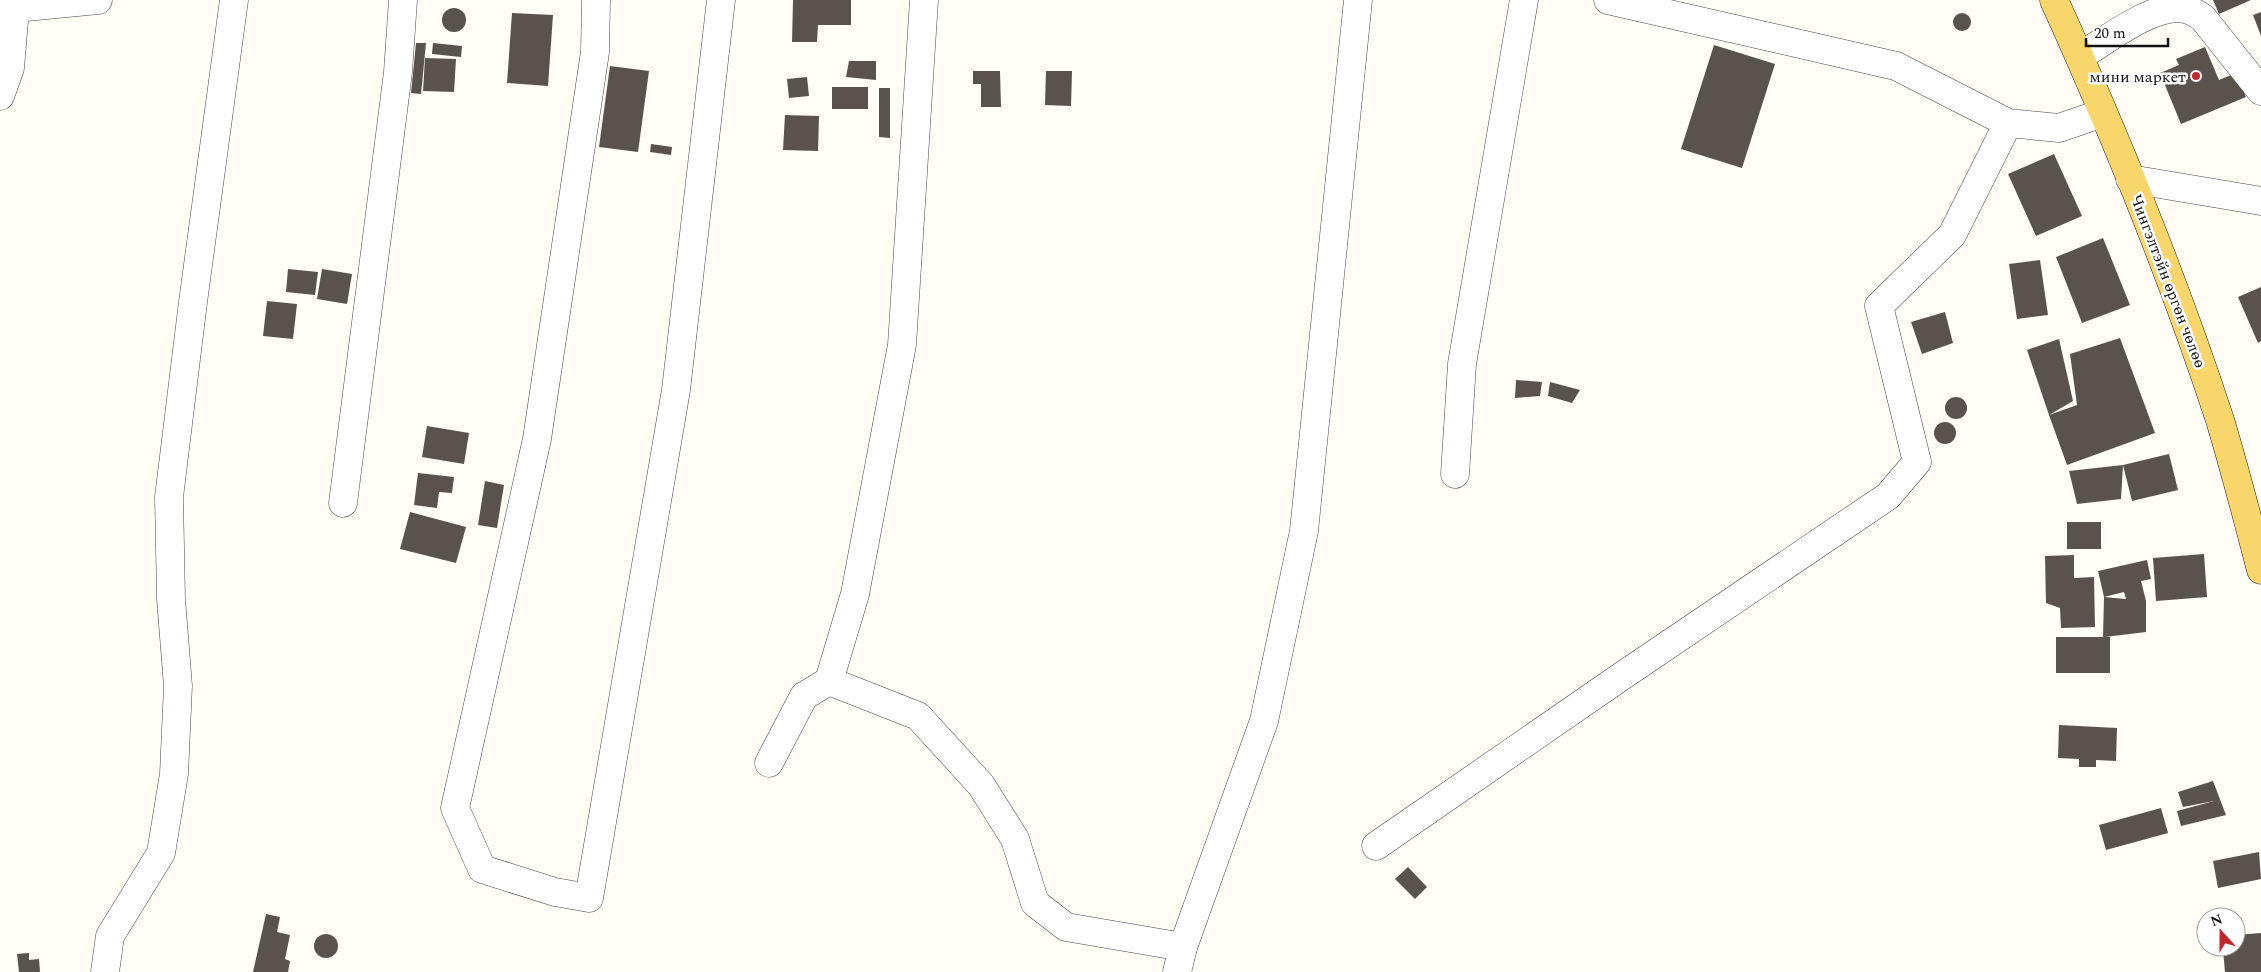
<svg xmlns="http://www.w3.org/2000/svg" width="2261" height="972" font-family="Spectral,serif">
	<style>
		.building { fill: #5a524d; fill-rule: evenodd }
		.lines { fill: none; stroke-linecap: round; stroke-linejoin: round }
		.minor-casing { stroke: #444; stroke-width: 29 }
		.major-casing { stroke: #222; stroke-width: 29 }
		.minor { stroke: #fff; stroke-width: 28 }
		.major { stroke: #f9d66b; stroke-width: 28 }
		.poi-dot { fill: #c4262e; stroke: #fff; stroke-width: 2 }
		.labels { text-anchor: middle; stroke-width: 5; stroke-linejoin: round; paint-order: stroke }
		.poi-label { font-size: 16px; fill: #111; stroke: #fff; text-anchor: end }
		.street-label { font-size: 16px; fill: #111; stroke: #fff }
	</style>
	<rect width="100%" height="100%" fill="#fffdf5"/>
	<!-- building -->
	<g class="building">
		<polygon points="793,0 851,0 851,25 818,25 817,42 792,42"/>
		<polygon points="2213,0 2251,0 2219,14"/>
		<circle cx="454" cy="20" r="12"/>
		<polygon points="2261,12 2261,36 2253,15"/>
		<polygon points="512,13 553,15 548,86 507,83"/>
		<circle cx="1962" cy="22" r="9"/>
		<polygon points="416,43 426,43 421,94 411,93"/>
		<polygon points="433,43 462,46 461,57 432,54"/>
		<polygon points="1714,45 1775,64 1742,168 1681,149"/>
		<polygon points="2205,47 2219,80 2236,73 2246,97 2181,124 2160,73 2179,65 2176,59"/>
		<polygon points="425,58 456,59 454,92 423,91"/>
		<polygon points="849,61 876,61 876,80 846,77"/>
		<polygon points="610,66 649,71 638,152 599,147"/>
		<polygon points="973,71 1000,71 1001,107 981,107 981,84 973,84"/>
		<polygon points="1046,71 1072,71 1071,106 1045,105"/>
		<polygon points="807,77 809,96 789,98 787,79"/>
		<rect x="832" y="87" width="36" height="22"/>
		<polygon points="879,88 890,88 890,138 879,137"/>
		<polygon points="785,115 819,116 818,151 783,150"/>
		<polygon points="651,144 672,147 671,155 650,152"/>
		<polygon points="2054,154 2082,216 2036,236 2008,174"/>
		<polygon points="2103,238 2130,305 2082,323 2056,257"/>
		<polygon points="2040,260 2048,315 2017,319 2009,264"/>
		<polygon points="288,269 318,272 315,295 286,292"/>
		<polygon points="322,269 352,274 347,304 317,299"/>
		<polygon points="2261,287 2261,341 2258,343 2238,297"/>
		<polygon points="267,301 297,304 293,339 263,336"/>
		<polygon points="1945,312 1953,343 1922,354 1911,322"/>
		<polygon points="2120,338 2155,433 2067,465 2049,415 2027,350 2059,339 2073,401 2049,415 2077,405 2070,354"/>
		<polygon points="1516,380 1542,382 1540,396 1515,398"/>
		<polygon points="1550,382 1580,390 1572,403 1548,396"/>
		<circle cx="1956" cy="408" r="11"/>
		<circle cx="1945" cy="433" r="11"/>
		<polygon points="427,426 469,433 464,464 422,457"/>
		<polygon points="2169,454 2178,490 2132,501 2123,465 2121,499 2077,504 2069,471 2123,465"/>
		<polygon points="418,473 454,477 452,493 439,492 437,508 414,505"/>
		<polygon points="485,481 504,485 497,528 478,525"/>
		<polygon points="410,512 466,527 456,563 400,549"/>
		<rect x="2067" y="522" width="34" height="27"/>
		<polygon points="2204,554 2207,597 2156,601 2153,558"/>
		<polygon points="2074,555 2074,578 2094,577 2095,627 2061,628 2060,608 2046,603 2045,556"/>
		<path d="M 2147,560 L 2151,579 L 2141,581 L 2146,601 L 2146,632 L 2105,637 L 2110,637 L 2110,673 L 2056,673 L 2056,637 L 2103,637 L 2104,597 L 2098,571 ZM 2124,592 L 2126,599 L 2104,597 Z"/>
		<polygon points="2059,725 2117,728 2116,761 2096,760 2096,767 2079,767 2079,759 2058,758"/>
		<polygon points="2213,781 2226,815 2181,826 2177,811 2214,801 2183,807 2178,792"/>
		<polygon points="2161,808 2168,833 2106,850 2099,825"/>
		<polygon points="2259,852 2261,879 2218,888 2213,861"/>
		<polygon points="1408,867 1427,887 1415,899 1395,879"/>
		<polygon points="266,914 280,917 277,932 290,935 285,959 290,961 288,972 253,972"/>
		<polygon points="2261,933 2261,972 2225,972 2223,950 2238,948 2236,935"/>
		<circle cx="326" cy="946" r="12"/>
		<polygon points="29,953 29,960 39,959 40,972 19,972 17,954"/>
	</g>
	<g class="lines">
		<defs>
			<g id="minor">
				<polyline points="596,0 595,52 537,439 455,808 482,869 555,892 589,898 676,390 721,0"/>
				<polyline points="924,0 902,345 855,594 829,681 918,716 981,785 1015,839 1035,903 1066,927 1183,947"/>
				<polyline points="1608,0 1896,66 2008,123 2059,128 2103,113"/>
				<polyline points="0,7 15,8 98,0"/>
				<path d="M 2080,56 C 2106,41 2147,8 2178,8 C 2187,8 2196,13 2203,18 L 2261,91"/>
				<polyline points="0,96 10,68 15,8"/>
				<polyline points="2130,179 2261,201"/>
				<polyline points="1455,474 1462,364 1524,0"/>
				<polyline points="343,503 398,72 403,0"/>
				<polyline points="769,763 804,696 829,681"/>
				<polyline points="1376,846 1622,676 1888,496 1917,462 1879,306 1952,235 2008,123"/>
				<polyline points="105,972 110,936 161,853 174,774 178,686 171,599 169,497 193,302 234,0"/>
				<polyline points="1177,972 1183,947 1264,721 1304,531 1358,0"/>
			</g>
			<path id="major" d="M 2054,0 C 2116,137 2173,277 2220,420 C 2235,470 2248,520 2261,570"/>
		</defs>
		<!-- minor casing -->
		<use href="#minor" class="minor-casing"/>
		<!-- major casing -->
		<use href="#major" class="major-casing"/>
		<!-- minor -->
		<use href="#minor" class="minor"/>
		<!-- major -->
		<use href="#major" class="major"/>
	</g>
	<!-- markers -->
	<circle class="poi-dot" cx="2196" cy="76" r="5"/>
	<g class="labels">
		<!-- poi labels -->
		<g class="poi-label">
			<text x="2186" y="82">мини маркет</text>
		</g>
		<!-- street labels -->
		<g class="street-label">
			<text transform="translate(2169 281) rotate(69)" y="6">Чингэлтэйн өргөн чөлөө</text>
		</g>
	</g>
	<!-- north arrow -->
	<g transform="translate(2221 932) rotate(339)"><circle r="24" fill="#ffffff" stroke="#a0a0a0"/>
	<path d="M0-4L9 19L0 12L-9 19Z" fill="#c4262e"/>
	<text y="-8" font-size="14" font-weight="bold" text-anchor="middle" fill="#111111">N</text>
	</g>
	<!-- scale -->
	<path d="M2086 38v8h82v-8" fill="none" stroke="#111111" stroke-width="2.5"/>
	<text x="2094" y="38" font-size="15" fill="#111111" stroke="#ffffff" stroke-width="4" paint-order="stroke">20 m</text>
</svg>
